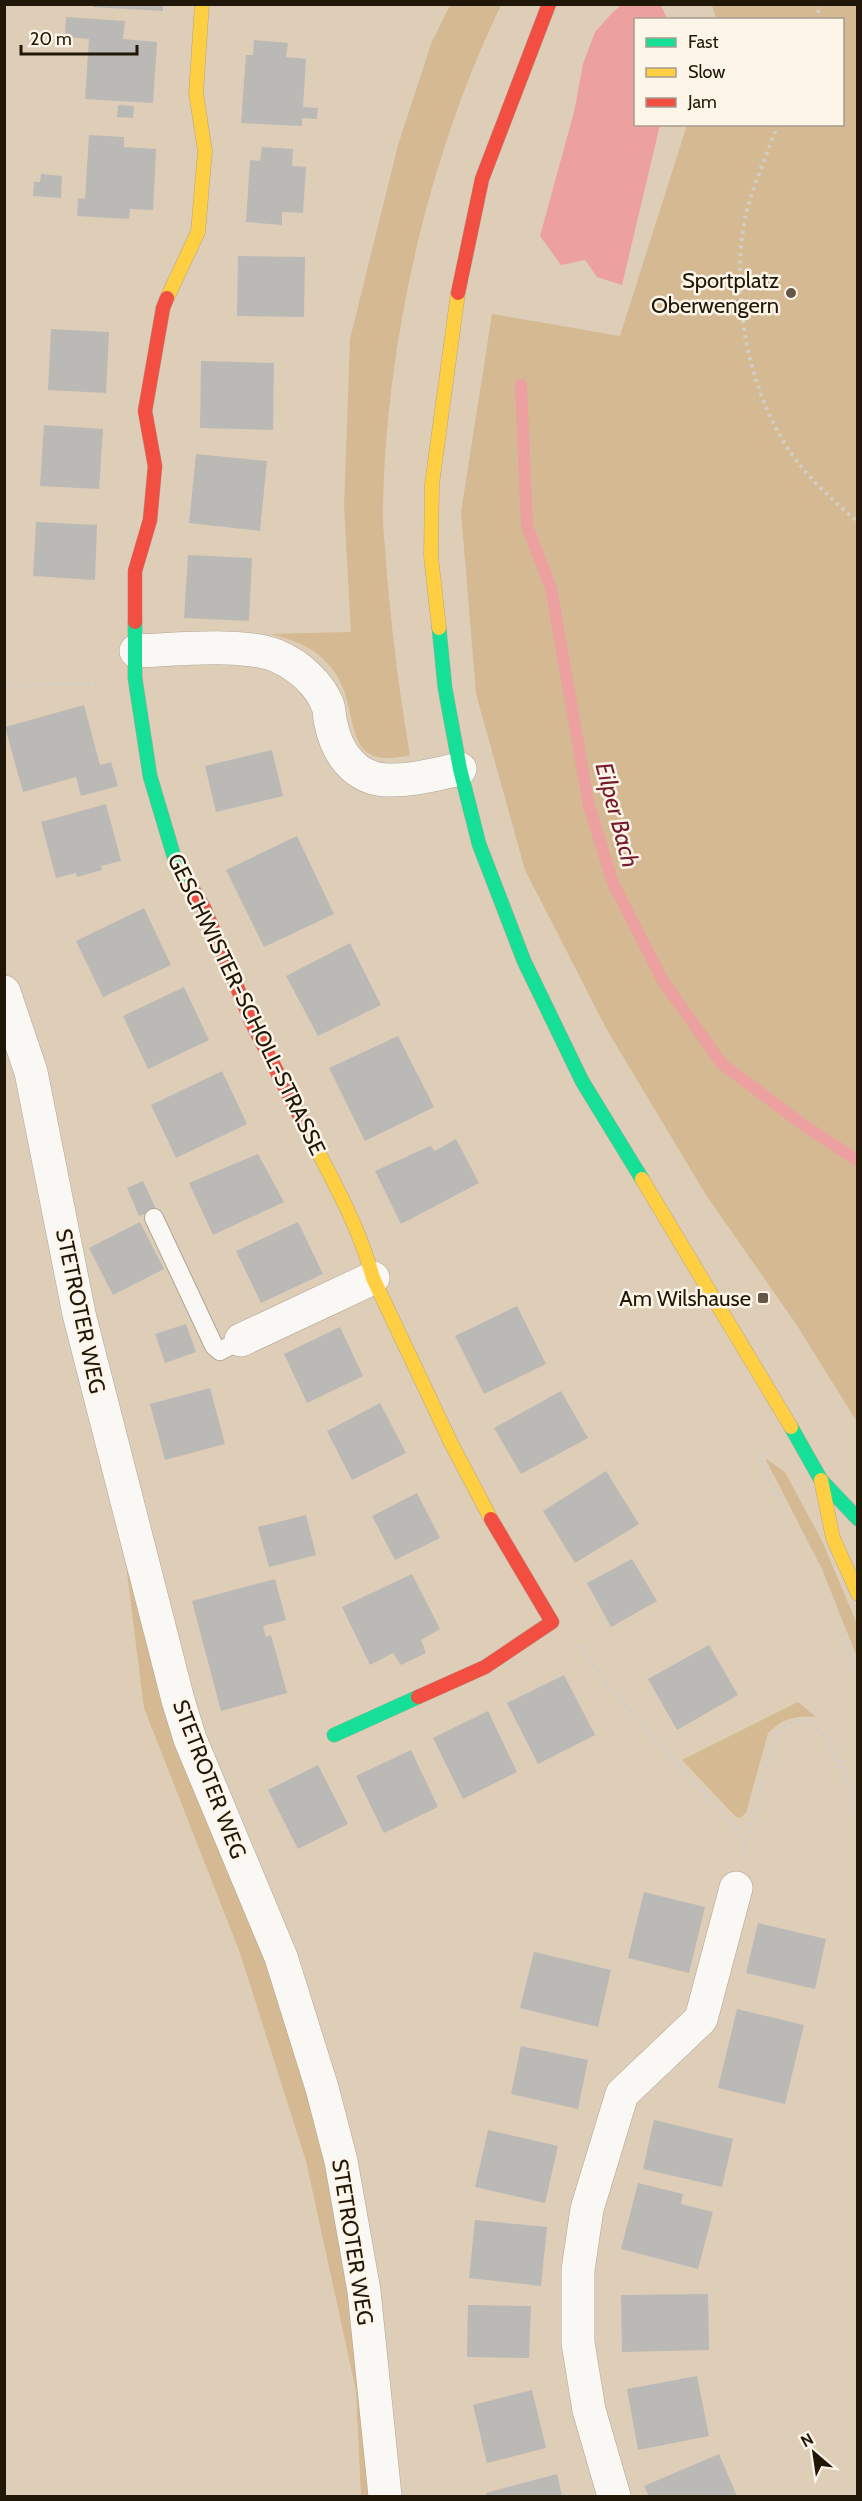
<svg xmlns="http://www.w3.org/2000/svg" width="862" height="2501" font-family="Cabin,sans-serif">
	<style>
		.green { fill: #d4b993 }
		.water { fill: #eda0a0 }
		.lines { fill: none; stroke-linecap: round; stroke-linejoin: round }
		.stream { stroke: #eda0a0; stroke-width: 12 }
		.building { fill: #bab9b6 }
		.lane-casing { stroke: #b1a594; stroke-width: 20 }
		.street-casing { stroke: #b1a594; stroke-width: 34 }
		.fast-casing { stroke: #b1a594; stroke-width: 15 }
		.slow-casing { stroke: #b1a594; stroke-width: 15 }
		.jam-casing { stroke: #b1a594; stroke-width: 15 }
		.path { stroke: #d2cdc6; stroke-width: 4; stroke-dasharray: 3 4.5; stroke-linecap: butt }
		.lane { stroke: #faf8f4; stroke-width: 18 }
		.street { stroke: #faf8f4; stroke-width: 33 }
		.fast { stroke: #16e098; stroke-width: 14 }
		.slow { stroke: #ffcf43; stroke-width: 14 }
		.jam { stroke: #f24e42; stroke-width: 14 }
		.poi-dot { fill: #635746; stroke: #fef5e9; stroke-width: 2 }
		.labels { text-anchor: middle; stroke-width: 5; stroke-linejoin: round; paint-order: stroke }
		.poi-label { font-size: 22px; fill: #211708; stroke: #fef5e9; text-anchor: end }
		.street-label { font-size: 22px; fill: #211708; stroke: #fef5e9 }
		.water-label { font-size: 24px; font-style: italic; fill: #751b2b; stroke: #fef5e9 }
	</style>
	<rect width="100%" height="100%" fill="#deceb8"/>
	<!-- green -->
	<g class="green">
		<path d="M 450,5 L 501,5 C 429,155 387,337 383,503 C 382,523 385,543 386,562 C 391,627 399,691 410,755 C 337,773 363,709 333,670 C 316,647 296,641 270,634 L 351,632 L 344,505 L 350,339 L 398,145 L 431,44 Z"/>
		<polygon points="712,5 857,5 857,1422 796,1324 706,1195 607,1030 525,870 476,694 461,512 492,314 620,336 687,125 842,124 842,20 716,19"/>
		<polygon points="765,1458 785,1472 823,1543 857,1624 857,1657 822,1569"/>
		<polygon points="122,1533 275,1960 359,2290 377,2496 361,2496 356,2391 306,2161 240,1953 144,1708"/>
		<path d="M 798,1702 L 816,1717 C 796,1715 782,1719 768,1733 L 746,1813 L 740,1818 L 736,1817 L 682,1760 Z"/>
	</g>
	<!-- water -->
	<polygon class="water" points="623,4 661,5 667,19 636,20 636,124 660,125 622,285 597,277 585,260 561,265 540,236 574,112 583,64 595,32 613,12"/>
	<g class="lines">
		<!-- stream -->
		<polyline class="stream" points="521,385 527,526 551,588 589,806 613,883 663,981 722,1064 802,1124 858,1161"/>
	</g>
	<!-- building -->
	<g class="building">
		<polygon points="93,4 163,4 163,11 93,7"/>
		<polygon points="66,17 125,21 123,39 157,42 153,103 85,99 89,39 65,37"/>
		<polygon points="254,40 288,43 286,57 306,59 303,107 318,108 317,119 302,118 302,126 241,123 246,55 253,55"/>
		<polygon points="118,105 134,106 133,118 117,117"/>
		<polygon points="89,135 124,137 124,147 156,149 153,210 130,209 129,219 77,216 78,198 85,199"/>
		<polygon points="262,147 293,149 292,166 306,167 303,213 282,212 282,225 246,222 250,160 260,161"/>
		<polygon points="41,174 62,176 61,198 33,196 34,182 40,182"/>
		<polygon points="238,256 305,257 304,317 237,316"/>
		<polygon points="51,329 109,332 106,393 48,390"/>
		<polygon points="201,361 274,363 273,430 200,428"/>
		<polygon points="44,425 103,429 99,489 40,486"/>
		<polygon points="196,454 267,461 260,531 189,523"/>
		<polygon points="36,522 97,525 95,580 33,576"/>
		<polygon points="188,555 252,558 249,621 184,618"/>
		<polygon points="84,705 100,765 111,762 118,786 81,796 76,777 23,792 5,727"/>
		<polygon points="272,750 283,796 216,812 205,766"/>
		<polygon points="106,804 121,861 101,866 102,870 77,877 76,873 56,878 41,822"/>
		<polygon points="297,836 334,914 264,947 226,870"/>
		<polygon points="144,908 171,965 103,997 76,941"/>
		<polygon points="350,943 381,1005 318,1036 286,976"/>
		<polygon points="184,987 209,1040 148,1069 123,1016"/>
		<polygon points="398,1036 434,1107 365,1141 329,1068"/>
		<polygon points="222,1071 247,1124 176,1158 151,1105"/>
		<polygon points="456,1139 479,1183 401,1224 375,1171 430,1146 435,1151"/>
		<polygon points="258,1154 284,1202 213,1235 189,1183"/>
		<polygon points="143,1181 156,1209 139,1216 127,1188"/>
		<polygon points="140,1222 164,1269 113,1295 89,1248"/>
		<polygon points="298,1222 323,1274 261,1303 236,1251"/>
		<polygon points="517,1306 546,1364 484,1394 455,1336"/>
		<polygon points="186,1324 196,1352 165,1363 155,1334"/>
		<polygon points="340,1327 363,1376 307,1403 284,1354"/>
		<polygon points="210,1388 225,1444 165,1460 150,1404"/>
		<polygon points="561,1391 588,1438 521,1474 494,1428"/>
		<polygon points="380,1403 406,1453 352,1480 327,1431"/>
		<polygon points="606,1471 639,1524 575,1563 543,1511"/>
		<polygon points="417,1493 440,1538 395,1560 372,1516"/>
		<polygon points="306,1515 316,1555 269,1567 258,1527"/>
		<polygon points="632,1559 657,1601 611,1627 587,1583"/>
		<polygon points="412,1574 440,1629 421,1640 426,1653 401,1665 393,1653 370,1665 342,1607"/>
		<polygon points="275,1579 286,1620 263,1626 266,1637 271,1635 287,1693 221,1711 192,1601"/>
		<polygon points="709,1645 738,1695 677,1730 648,1679"/>
		<polygon points="564,1675 595,1735 538,1764 507,1703"/>
		<polygon points="488,1711 517,1772 463,1799 433,1738"/>
		<polygon points="411,1750 438,1807 384,1833 356,1776"/>
		<polygon points="318,1765 348,1824 298,1849 268,1790"/>
		<polygon points="644,1892 705,1907 689,1973 628,1958"/>
		<polygon points="758,1923 826,1939 815,1989 746,1973"/>
		<polygon points="534,1952 611,1970 598,2027 520,2008"/>
		<polygon points="737,2009 804,2025 785,2104 718,2088"/>
		<polygon points="521,2046 588,2060 578,2109 511,2094"/>
		<polygon points="654,2120 733,2139 722,2187 643,2169"/>
		<polygon points="488,2130 558,2146 545,2203 475,2187"/>
		<polygon points="638,2183 683,2194 681,2204 713,2212 698,2269 621,2249"/>
		<polygon points="475,2220 547,2227 541,2286 469,2278"/>
		<polygon points="708,2294 709,2350 622,2352 621,2295"/>
		<polygon points="468,2305 531,2306 529,2358 467,2357"/>
		<polygon points="697,2376 709,2436 638,2450 627,2389"/>
		<polygon points="532,2390 546,2448 487,2463 473,2405"/>
		<polygon points="719,2454 737,2496 649,2496 644,2486"/>
		<polygon points="557,2474 562,2496 487,2496 486,2493"/>
	</g>
	<g class="lines">
		<defs>
			<polyline id="lane" points="154,1218 214,1346 220,1351 241,1340"/>
			<g id="street">
				<path d="M 136,651 C 173,650 244,642 277,656 C 298,665 320,684 328,706 C 330,712 329,718 331,724 C 337,753 355,779 387,780 C 412,781 436,774 460,769"/>
				<polyline points="4,992 31,1072 79,1314 178,1700 190,1739 281,1957 322,2088 341,2161 364,2291 385,2496"/>
				<polyline points="241,1340 373,1278"/>
				<polyline points="614,2496 589,2410 578,2343 578,2270 587,2209 622,2094 701,2019 736,1888"/>
			</g>
			<g id="fast">
				<polyline points="135,622 135,678 150,776 175,860 191,886"/>
				<polyline points="439,628 445,688 460,769 479,844 524,961 582,1081 642,1179"/>
				<polyline points="791,1427 821,1480 858,1519"/>
				<polyline points="334,1735 418,1697"/>
			</g>
			<g id="slow">
				<polyline points="167,298 198,232 205,151 196,93 202,4"/>
				<polyline points="439,628 431,556 432,484 458,293"/>
				<path d="M 314,1144 C 337,1188 360,1230 373,1278 L 451,1443 L 491,1519"/>
				<polyline points="642,1179 791,1427"/>
				<polyline points="821,1480 833,1538 858,1594"/>
			</g>
			<g id="jam">
				<polyline points="458,293 482,179 549,4"/>
				<polyline points="135,622 135,571 150,520 155,466 145,411 163,308 167,298"/>
				<polyline points="191,886 204,908 252,1023 314,1144"/>
				<polyline points="418,1697 485,1667 552,1622 491,1519"/>
			</g>
		</defs>
		<!-- lane casing -->
		<use href="#lane" class="lane-casing"/>
		<!-- street casing -->
		<use href="#street" class="street-casing"/>
		<!-- fast casing -->
		<use href="#fast" class="fast-casing"/>
		<!-- slow casing -->
		<use href="#slow" class="slow-casing"/>
		<!-- jam casing -->
		<use href="#jam" class="jam-casing"/>
		<!-- path -->
		<g class="path">
			<polyline points="815,20 821,4"/>
			<path d="M 778,124 C 768,151 756,179 748,206 C 727,287 747,398 799,464 C 816,485 837,504 858,522"/>
			<polyline points="4,686 99,683"/>
			<polyline points="765,1453 761,1462 789,1519"/>
			<polyline points="839,1626 858,1676"/>
			<polyline points="579,1646 586,1658 636,1718 746,1840"/>
			<path d="M 743,1855 L 774,1740 C 780,1728 785,1723 798,1721 C 830,1715 849,1791 858,1814"/>
		</g>
		<!-- lane -->
		<use href="#lane" class="lane"/>
		<!-- street -->
		<use href="#street" class="street"/>
		<!-- fast -->
		<use href="#fast" class="fast"/>
		<!-- slow -->
		<use href="#slow" class="slow"/>
		<!-- jam -->
		<use href="#jam" class="jam"/>
	</g>
	<!-- markers -->
	<g class="poi-dot">
		<circle cx="791" cy="293" r="6"/>
		<rect x="757" y="1292" width="12" height="12" rx="3"/>
	</g>
	<g class="labels">
		<!-- poi labels -->
		<g class="poi-label">
			<text x="779" y="288">Sportplatz<tspan x="779" dy="25">Oberwengern</tspan></text>
			<text x="751" y="1306">Am Wilshause</text>
		</g>
		<!-- street labels -->
		<g class="street-label">
			<text transform="translate(247 1004) rotate(64)" y="8">GESCHWISTER-SCHOLL-STRASSE</text>
			<text transform="translate(81 1311) rotate(78)" y="8">STETROTER WEG</text>
			<text transform="translate(210 1779) rotate(69)" y="8">STETROTER WEG</text>
			<text transform="translate(353 2242) rotate(81)" y="8">STETROTER WEG</text>
		</g>
		<!-- water labels -->
		<g class="water-label">
			<text transform="translate(617 815) rotate(75)" y="8">Eilper Bach</text>
		</g>
	</g>
	<!-- border -->
	<rect width="862" height="2501" fill="none" stroke="#211708" stroke-width="12"/>
	<!-- legend -->
	<rect x="634" y="18" width="210" height="108" fill="#fef5e9" stroke="#a69c8f" stroke-width="1.5"/>
	<rect x="646" y="38" width="30" height="9" fill="#16e098" stroke="#a69c8f" stroke-width="1.5"/>
	<text x="688" y="48" font-size="18" fill="#211708">Fast</text>
	<rect x="646" y="68" width="30" height="9" fill="#ffcf43" stroke="#a69c8f" stroke-width="1.5"/>
	<text x="688" y="78" font-size="18" fill="#211708">Slow</text>
	<rect x="646" y="98" width="30" height="9" fill="#f24e42" stroke="#a69c8f" stroke-width="1.5"/>
	<text x="688" y="108" font-size="18" fill="#211708">Jam</text>
	<!-- north arrow -->
	<g transform="translate(814 2453) rotate(331)" stroke="#fef5e9" stroke-width="4.5" paint-order="stroke">
	<path d="M0-4.5L10 22L0 15L-10 22Z" fill="#211708"/>
	<text y="-9" font-size="16" font-weight="bold" text-anchor="middle" fill="#211708">N</text>
	</g>
	<!-- scale -->
	<path d="M21 45v9h116v-9" fill="none" stroke="#211708" stroke-width="3"/>
	<text x="30" y="45" font-size="18" fill="#211708" stroke="#fef5e9" stroke-width="4.5" paint-order="stroke">20 m</text>
</svg>
